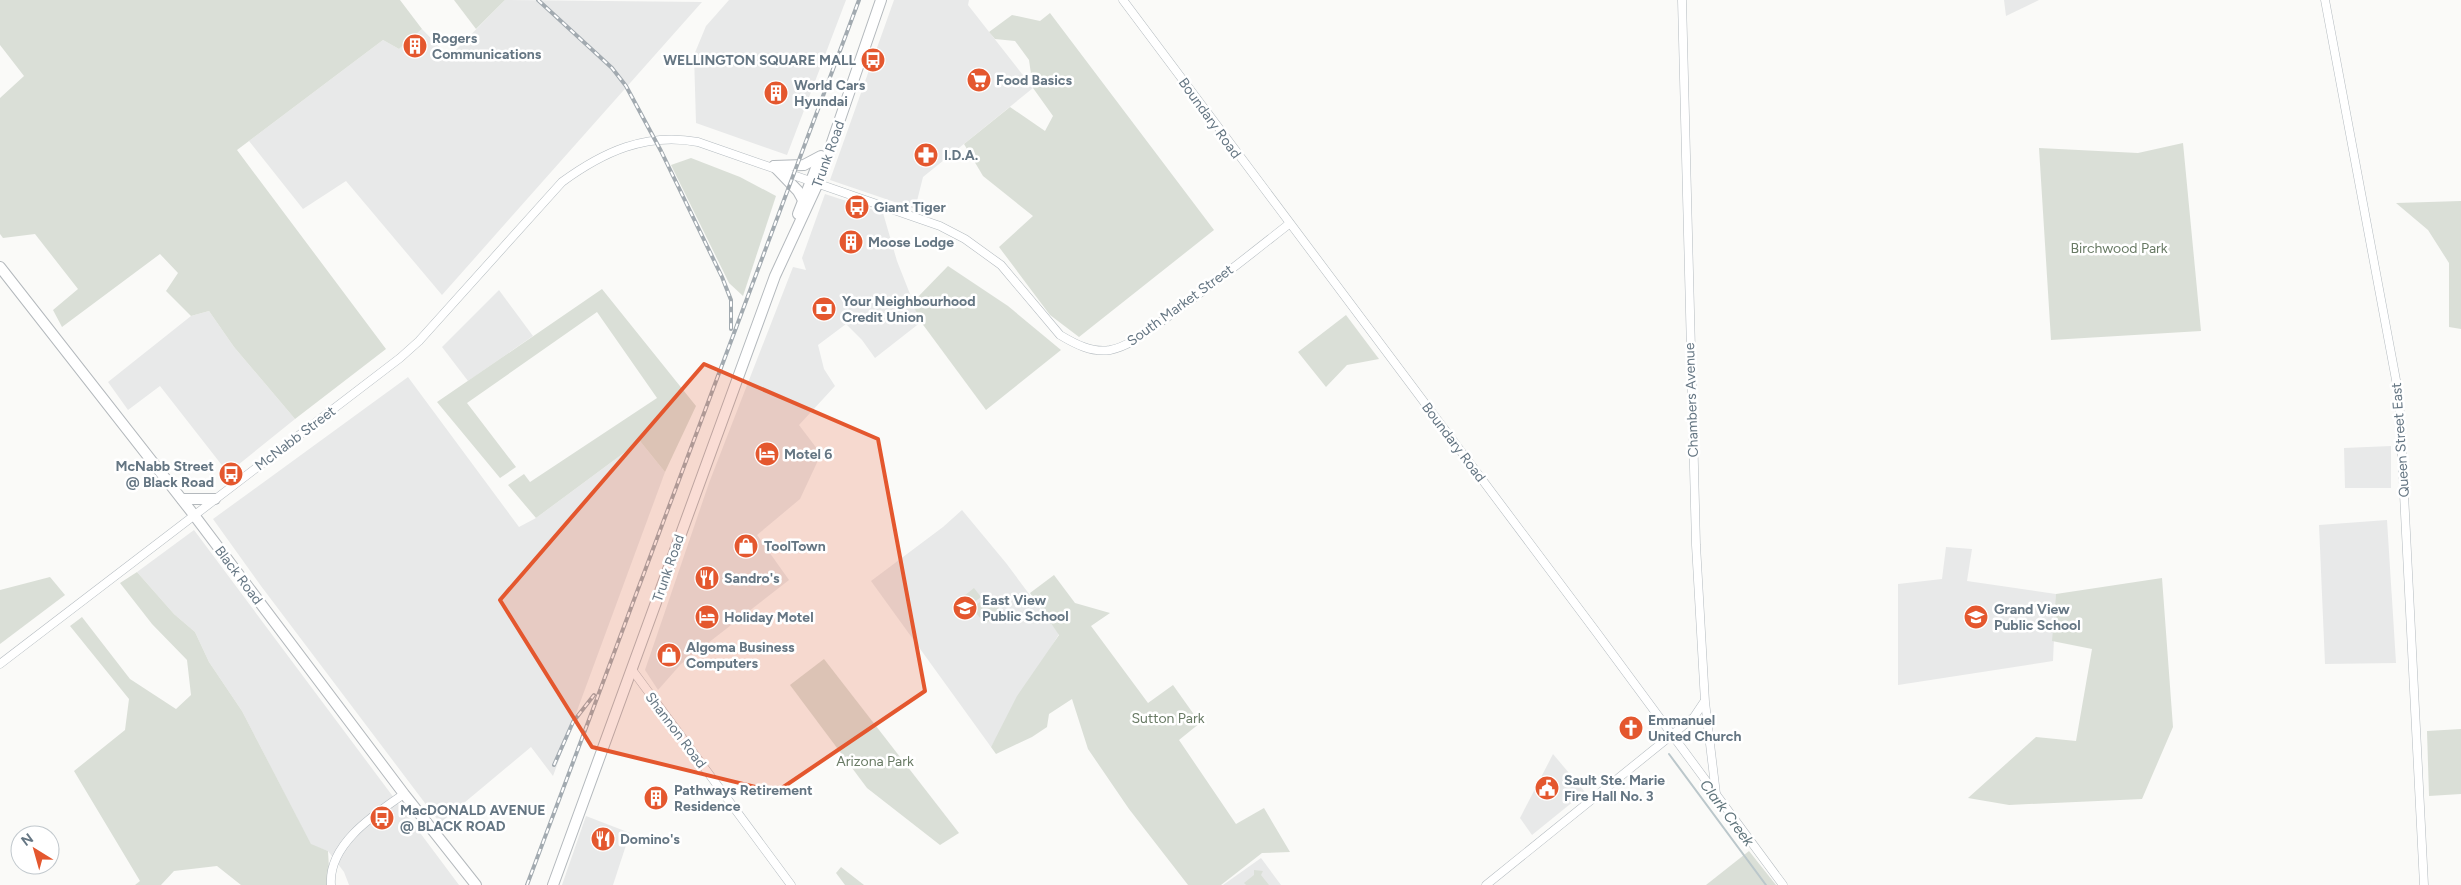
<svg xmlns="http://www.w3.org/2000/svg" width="2461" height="885" font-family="Figtree,sans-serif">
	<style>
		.built { fill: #e8e9e9 }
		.green { fill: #dadfd7 }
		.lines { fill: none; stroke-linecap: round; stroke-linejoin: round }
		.stream { stroke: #bbc7cb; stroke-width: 2 }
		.secondary-casing { stroke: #b3babf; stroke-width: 9 }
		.highway-casing { stroke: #b4b9bd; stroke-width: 12 }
		.secondary { stroke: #fff; stroke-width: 8 }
		.highway { stroke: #fff; stroke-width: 10 }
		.rail-casing { stroke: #a2aab0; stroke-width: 4 }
		.rail { stroke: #fff; stroke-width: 2; stroke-dasharray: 5.5; stroke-linecap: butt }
		.marked { fill: #e4572e; fill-opacity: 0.2; stroke: #e4572e; stroke-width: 4; stroke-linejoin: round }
		.labels { text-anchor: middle; stroke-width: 5; stroke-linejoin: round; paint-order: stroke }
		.poi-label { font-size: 14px; font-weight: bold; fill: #657683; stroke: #fff; text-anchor: start }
		.street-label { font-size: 14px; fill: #657683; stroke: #fff }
		.park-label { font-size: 14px; fill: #687a64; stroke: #fff }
		.water-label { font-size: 15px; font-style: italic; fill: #60757c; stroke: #fff }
	</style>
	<rect width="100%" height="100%" fill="#fafaf8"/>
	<!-- built -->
	<g class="built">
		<polygon points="505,0 702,2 442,295 346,181 303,209 249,141 383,40 399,49 422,29 449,57"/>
		<polygon points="729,0 846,0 787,155 696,123 694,55 706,26"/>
		<polygon points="894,0 969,0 968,5 1033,88 923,177 915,209 830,180"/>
		<polygon points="2004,0 2039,0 2006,16"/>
		<polygon points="825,194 883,213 897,261 921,322 875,358 862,340 846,324 818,345 824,369 835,386 799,425 821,454 800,499 757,535 789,580 681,664 658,690 645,670 709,483 793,267 806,270 802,258"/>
		<polygon points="499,290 533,336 468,381 442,347"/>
		<polygon points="209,311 234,347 295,419 228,473 160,386 128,410 108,382 191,316"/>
		<polygon points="408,377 519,527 536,518 640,441 665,472 553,776 531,747 440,823 261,586 213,519"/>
		<polygon points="2391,446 2391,488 2345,488 2344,448"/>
		<polygon points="962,510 1006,563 1059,634 991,747 871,581 943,527"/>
		<polygon points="2387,520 2396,663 2325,664 2319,525"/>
		<polygon points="194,530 459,885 349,885 344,872 328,851 311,845 242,711 209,662 195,632 174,614 137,572"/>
		<polygon points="1946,547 1972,549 1967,581 2056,594 2053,661 1898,685 1898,584 1942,579"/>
		<polygon points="1553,754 1585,792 1532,835 1520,818"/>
		<polygon points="586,816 630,833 613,885 562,885"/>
		<polygon points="1261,858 1281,885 1223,885"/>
	</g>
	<!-- green -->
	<g class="green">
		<polygon points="0,0 400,0 422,29 399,49 383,40 237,150 386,349 295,419 234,347 209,311 191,316 166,291 178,273 160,254 62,327 53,310 78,289 35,234 3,238 0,234 0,98 24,76 0,45"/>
		<polygon points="454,0 505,0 476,29"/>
		<polygon points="1050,13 1214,230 1079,337 1050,315 999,247 1033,216 983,176 964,144 1010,107 1045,131 1053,116 1033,88 1029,60 1015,41 995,39 989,32 1012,15 1040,21"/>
		<polygon points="2183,143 2201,331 2051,340 2039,148 2138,153"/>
		<polygon points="691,158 740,177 776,196 743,296 729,283 671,165"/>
		<polygon points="2461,201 2461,329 2449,327 2449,263 2428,230 2396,203"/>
		<polygon points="948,266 1008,306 1061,350 986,410 921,322 912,303"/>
		<polygon points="602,289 696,406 665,472 640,441 536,518 508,485 524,474 530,482 657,398 597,312 467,403 516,467 500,478 437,402"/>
		<polygon points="1346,315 1379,359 1347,365 1326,387 1298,352"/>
		<polygon points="137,572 174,614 195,632 209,662 242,711 311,844 328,851 330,885 241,885 217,866 174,871 161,885 135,885 140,881 74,771 125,730 129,699 70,626 82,617 130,679 176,709 191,695 187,660 152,624 120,583"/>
		<polygon points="1054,575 1075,603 1110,613 1091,626 1148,703 1173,685 1200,723 1179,740 1236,824 1264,808 1290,852 1262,853 1221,885 1188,885 1129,809 1088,749 1072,699 1049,714 1047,727 1032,737 996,754 991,747 1017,696 1059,635 1030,593"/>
		<polygon points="50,577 65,595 0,644 0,590"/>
		<polygon points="2162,578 2173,727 2142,799 2009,805 1968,798 2036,737 2076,741 2092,649 2052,641 2056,594"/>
		<polygon points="974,588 981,597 965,609 959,600"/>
		<polygon points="988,596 1002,612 985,624 972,608"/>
		<polygon points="824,659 959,833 940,845 867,788 790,685"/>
		<polygon points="2461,729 2461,794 2429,796 2427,731"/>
		<polygon points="1749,851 1776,885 1706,885"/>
		<polygon points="841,867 864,885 845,885 836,873"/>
		<polygon points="1254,870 1263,871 1261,875 1269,885 1246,885 1244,883 1254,875"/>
	</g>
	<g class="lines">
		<!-- stream -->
		<polyline class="stream" points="1669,754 1766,885"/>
		<defs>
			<g id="secondary">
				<polyline points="1123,0 1597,633 1783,885"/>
				<polyline points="1682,0 1696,545 1705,702 1716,794"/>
				<polyline points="2325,0 2399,396 2424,885"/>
				<path d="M 0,664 L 400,358 L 419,341 L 562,182 C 603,152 646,132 698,142 L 940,226 L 965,239 L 1001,265 L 1060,335 C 1075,344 1092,353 1110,350 C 1130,346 1146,332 1162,321 C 1206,290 1247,257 1289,224"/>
				<polyline points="633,671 791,885"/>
				<path d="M 331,885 C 328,844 375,814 404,794"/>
				<polyline points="1486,885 1694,717 1704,702"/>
			</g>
			<g id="highway">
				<polyline points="774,166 804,165 821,156"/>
				<polyline points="774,166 798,191 803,200"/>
				<polyline points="798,214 820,158"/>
				<polyline points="0,267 194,515 404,794 476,885"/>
				<polyline points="182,499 215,499"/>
				<polyline points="553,885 775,276 818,183 881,0"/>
			</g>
		</defs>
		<!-- secondary casing -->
		<use href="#secondary" class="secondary-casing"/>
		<!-- highway casing -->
		<use href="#highway" class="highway-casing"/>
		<!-- secondary -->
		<use href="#secondary" class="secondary"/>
		<!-- highway -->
		<use href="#highway" class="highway"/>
		<defs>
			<g id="rail">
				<polyline points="538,0 612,68 626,86 661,151 722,277 731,300 731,329"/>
				<polyline points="554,765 573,722 594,695"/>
				<polyline points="527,885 859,0"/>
			</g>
		</defs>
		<!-- rail casing -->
		<use href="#rail" class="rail-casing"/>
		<!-- rail -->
		<use href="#rail" class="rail"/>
	</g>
	<!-- marked area -->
	<path class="marked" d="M 704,364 L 878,439 L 925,691 L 776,792 L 592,747 L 500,600 Z"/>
	<!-- icons -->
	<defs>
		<symbol id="building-disc" viewBox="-11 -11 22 22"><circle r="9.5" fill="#e4572e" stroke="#fff"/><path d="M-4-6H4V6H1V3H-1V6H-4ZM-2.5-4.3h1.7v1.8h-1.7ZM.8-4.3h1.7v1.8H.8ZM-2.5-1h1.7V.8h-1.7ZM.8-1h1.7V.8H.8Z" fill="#fff"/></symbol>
		<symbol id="bus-disc" viewBox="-11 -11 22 22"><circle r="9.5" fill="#e4572e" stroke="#fff"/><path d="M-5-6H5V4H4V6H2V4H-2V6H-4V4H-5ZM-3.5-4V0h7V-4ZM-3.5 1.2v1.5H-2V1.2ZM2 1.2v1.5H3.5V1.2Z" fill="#fff"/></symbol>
		<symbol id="supermarket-disc" viewBox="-11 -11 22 22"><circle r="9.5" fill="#e4572e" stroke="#fff"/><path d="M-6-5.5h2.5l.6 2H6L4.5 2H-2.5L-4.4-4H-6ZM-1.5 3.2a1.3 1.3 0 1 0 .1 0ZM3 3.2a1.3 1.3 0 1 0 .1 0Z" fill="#fff"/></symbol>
		<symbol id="pharmacy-disc" viewBox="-11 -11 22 22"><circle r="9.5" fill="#e4572e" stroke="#fff"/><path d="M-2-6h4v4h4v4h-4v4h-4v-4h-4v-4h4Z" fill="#fff"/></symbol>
		<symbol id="bank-disc" viewBox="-11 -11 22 22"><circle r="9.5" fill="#e4572e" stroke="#fff"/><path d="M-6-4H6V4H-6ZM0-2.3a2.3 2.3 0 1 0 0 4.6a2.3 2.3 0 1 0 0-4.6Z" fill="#fff"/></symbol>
		<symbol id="hotel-disc" viewBox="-11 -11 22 22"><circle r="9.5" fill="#e4572e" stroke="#fff"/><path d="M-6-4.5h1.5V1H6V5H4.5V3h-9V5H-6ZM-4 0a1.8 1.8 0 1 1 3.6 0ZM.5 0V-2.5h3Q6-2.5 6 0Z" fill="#fff"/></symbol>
		<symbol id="shop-disc" viewBox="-11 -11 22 22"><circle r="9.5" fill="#e4572e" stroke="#fff"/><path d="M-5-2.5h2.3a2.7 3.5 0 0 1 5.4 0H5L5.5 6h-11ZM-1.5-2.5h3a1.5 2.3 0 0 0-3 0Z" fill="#fff"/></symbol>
		<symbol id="restaurant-disc" viewBox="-11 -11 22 22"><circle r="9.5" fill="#e4572e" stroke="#fff"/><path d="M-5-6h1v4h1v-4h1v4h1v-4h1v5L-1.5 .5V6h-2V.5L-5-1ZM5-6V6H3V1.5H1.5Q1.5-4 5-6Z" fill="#fff"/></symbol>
		<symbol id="school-disc" viewBox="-11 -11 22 22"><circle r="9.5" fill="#e4572e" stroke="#fff"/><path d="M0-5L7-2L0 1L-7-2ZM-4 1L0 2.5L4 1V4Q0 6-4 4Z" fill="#fff"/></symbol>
		<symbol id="church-disc" viewBox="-11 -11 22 22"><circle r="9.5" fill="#e4572e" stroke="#fff"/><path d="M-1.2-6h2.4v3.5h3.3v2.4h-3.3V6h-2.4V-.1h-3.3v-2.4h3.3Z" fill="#fff"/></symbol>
		<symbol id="civic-disc" viewBox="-11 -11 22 22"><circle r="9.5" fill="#e4572e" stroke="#fff"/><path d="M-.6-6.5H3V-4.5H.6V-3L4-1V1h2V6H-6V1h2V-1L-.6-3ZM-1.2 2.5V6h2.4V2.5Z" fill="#fff"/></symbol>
	</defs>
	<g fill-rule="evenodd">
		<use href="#building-disc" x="401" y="32" width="28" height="28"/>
		<use href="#bus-disc" x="859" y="46" width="28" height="28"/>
		<use href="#supermarket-disc" x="965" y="66" width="28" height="28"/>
		<use href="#building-disc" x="762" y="79" width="28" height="28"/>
		<use href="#pharmacy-disc" x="912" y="141" width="28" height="28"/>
		<use href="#bus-disc" x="843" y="193" width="28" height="28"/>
		<use href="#building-disc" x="837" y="228" width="28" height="28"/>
		<use href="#bank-disc" x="810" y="295" width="28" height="28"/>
		<use href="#hotel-disc" x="753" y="440" width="28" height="28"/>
		<use href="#bus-disc" x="217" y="460" width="28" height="28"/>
		<use href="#shop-disc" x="732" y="532" width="28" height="28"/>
		<use href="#restaurant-disc" x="693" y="564" width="28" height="28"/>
		<use href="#school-disc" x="951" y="594" width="28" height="28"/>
		<use href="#hotel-disc" x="693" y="603" width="28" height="28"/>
		<use href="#school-disc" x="1962" y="603" width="28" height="28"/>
		<use href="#shop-disc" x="655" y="641" width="28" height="28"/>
		<use href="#church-disc" x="1617" y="714" width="28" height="28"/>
		<use href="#civic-disc" x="1533" y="774" width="28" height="28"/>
		<use href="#building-disc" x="642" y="784" width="28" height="28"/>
		<use href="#bus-disc" x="368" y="804" width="28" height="28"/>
		<use href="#restaurant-disc" x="589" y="825" width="28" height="28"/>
	</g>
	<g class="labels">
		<!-- poi labels -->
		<g class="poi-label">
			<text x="432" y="43">Rogers<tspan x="432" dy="16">Communications</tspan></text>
			<text x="856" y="65" text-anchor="end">WELLINGTON SQUARE MALL</text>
			<text x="996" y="85">Food Basics</text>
			<text x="794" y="90">World Cars<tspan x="794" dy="16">Hyundai</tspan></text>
			<text x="944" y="160">I.D.A.</text>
			<text x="874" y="212">Giant Tiger</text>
			<text x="868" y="247">Moose Lodge</text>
			<text x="842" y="306">Your Neighbourhood<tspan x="842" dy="16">Credit Union</tspan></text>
			<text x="784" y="459">Motel 6</text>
			<text x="214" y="471" text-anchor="end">McNabb Street<tspan x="214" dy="16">@ Black Road</tspan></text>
			<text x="764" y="551">ToolTown</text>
			<text x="724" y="583">Sandro's</text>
			<text x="982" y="605">East View<tspan x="982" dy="16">Public School</tspan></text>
			<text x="1994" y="614">Grand View<tspan x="1994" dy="16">Public School</tspan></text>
			<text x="724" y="622">Holiday Motel</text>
			<text x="686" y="652">Algoma Business<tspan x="686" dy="16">Computers</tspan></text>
			<text x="1648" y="725">Emmanuel<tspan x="1648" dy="16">United Church</tspan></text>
			<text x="1564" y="785">Sault Ste. Marie<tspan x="1564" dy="16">Fire Hall No. 3</tspan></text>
			<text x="674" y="795">Pathways Retirement<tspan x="674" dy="16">Residence</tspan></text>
			<text x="400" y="815">MacDONALD AVENUE<tspan x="400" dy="16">@ BLACK ROAD</tspan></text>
			<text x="620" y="844">Domino's</text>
		</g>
		<!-- street labels -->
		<g class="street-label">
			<text transform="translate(1210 118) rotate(54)" y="5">Boundary Road</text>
			<text transform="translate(828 154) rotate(-70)" y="5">Trunk Road</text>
			<text transform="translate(1180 305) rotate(-36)" y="5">South Market Street</text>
			<text transform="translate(1691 400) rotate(-92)" y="5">Chambers Avenue</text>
			<text transform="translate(295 438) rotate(-37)" y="5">McNabb Street</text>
			<text transform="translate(2400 440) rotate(-94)" y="5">Queen Street East</text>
			<text transform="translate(1454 442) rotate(53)" y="5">Boundary Road</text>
			<text transform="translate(668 568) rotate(-71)" y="5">Trunk Road</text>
			<text transform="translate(239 575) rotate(53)" y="5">Black Road</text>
			<text transform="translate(676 730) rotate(53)" y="5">Shannon Road</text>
		</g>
		<!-- park labels -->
		<g class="park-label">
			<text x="2119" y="253">Birchwood Park</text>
			<text x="1168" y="723">Sutton Park</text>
			<text x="875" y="766">Arizona Park</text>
		</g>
		<!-- water labels -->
		<g class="water-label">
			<text transform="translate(1727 813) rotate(53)" y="5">Clark Creek</text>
		</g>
	</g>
	<!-- north arrow -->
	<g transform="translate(35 850) rotate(323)"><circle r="24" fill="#ffffff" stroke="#c1c8cd"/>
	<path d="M0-4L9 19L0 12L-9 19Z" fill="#e4572e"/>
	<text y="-8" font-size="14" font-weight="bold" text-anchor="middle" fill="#657683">N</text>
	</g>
</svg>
